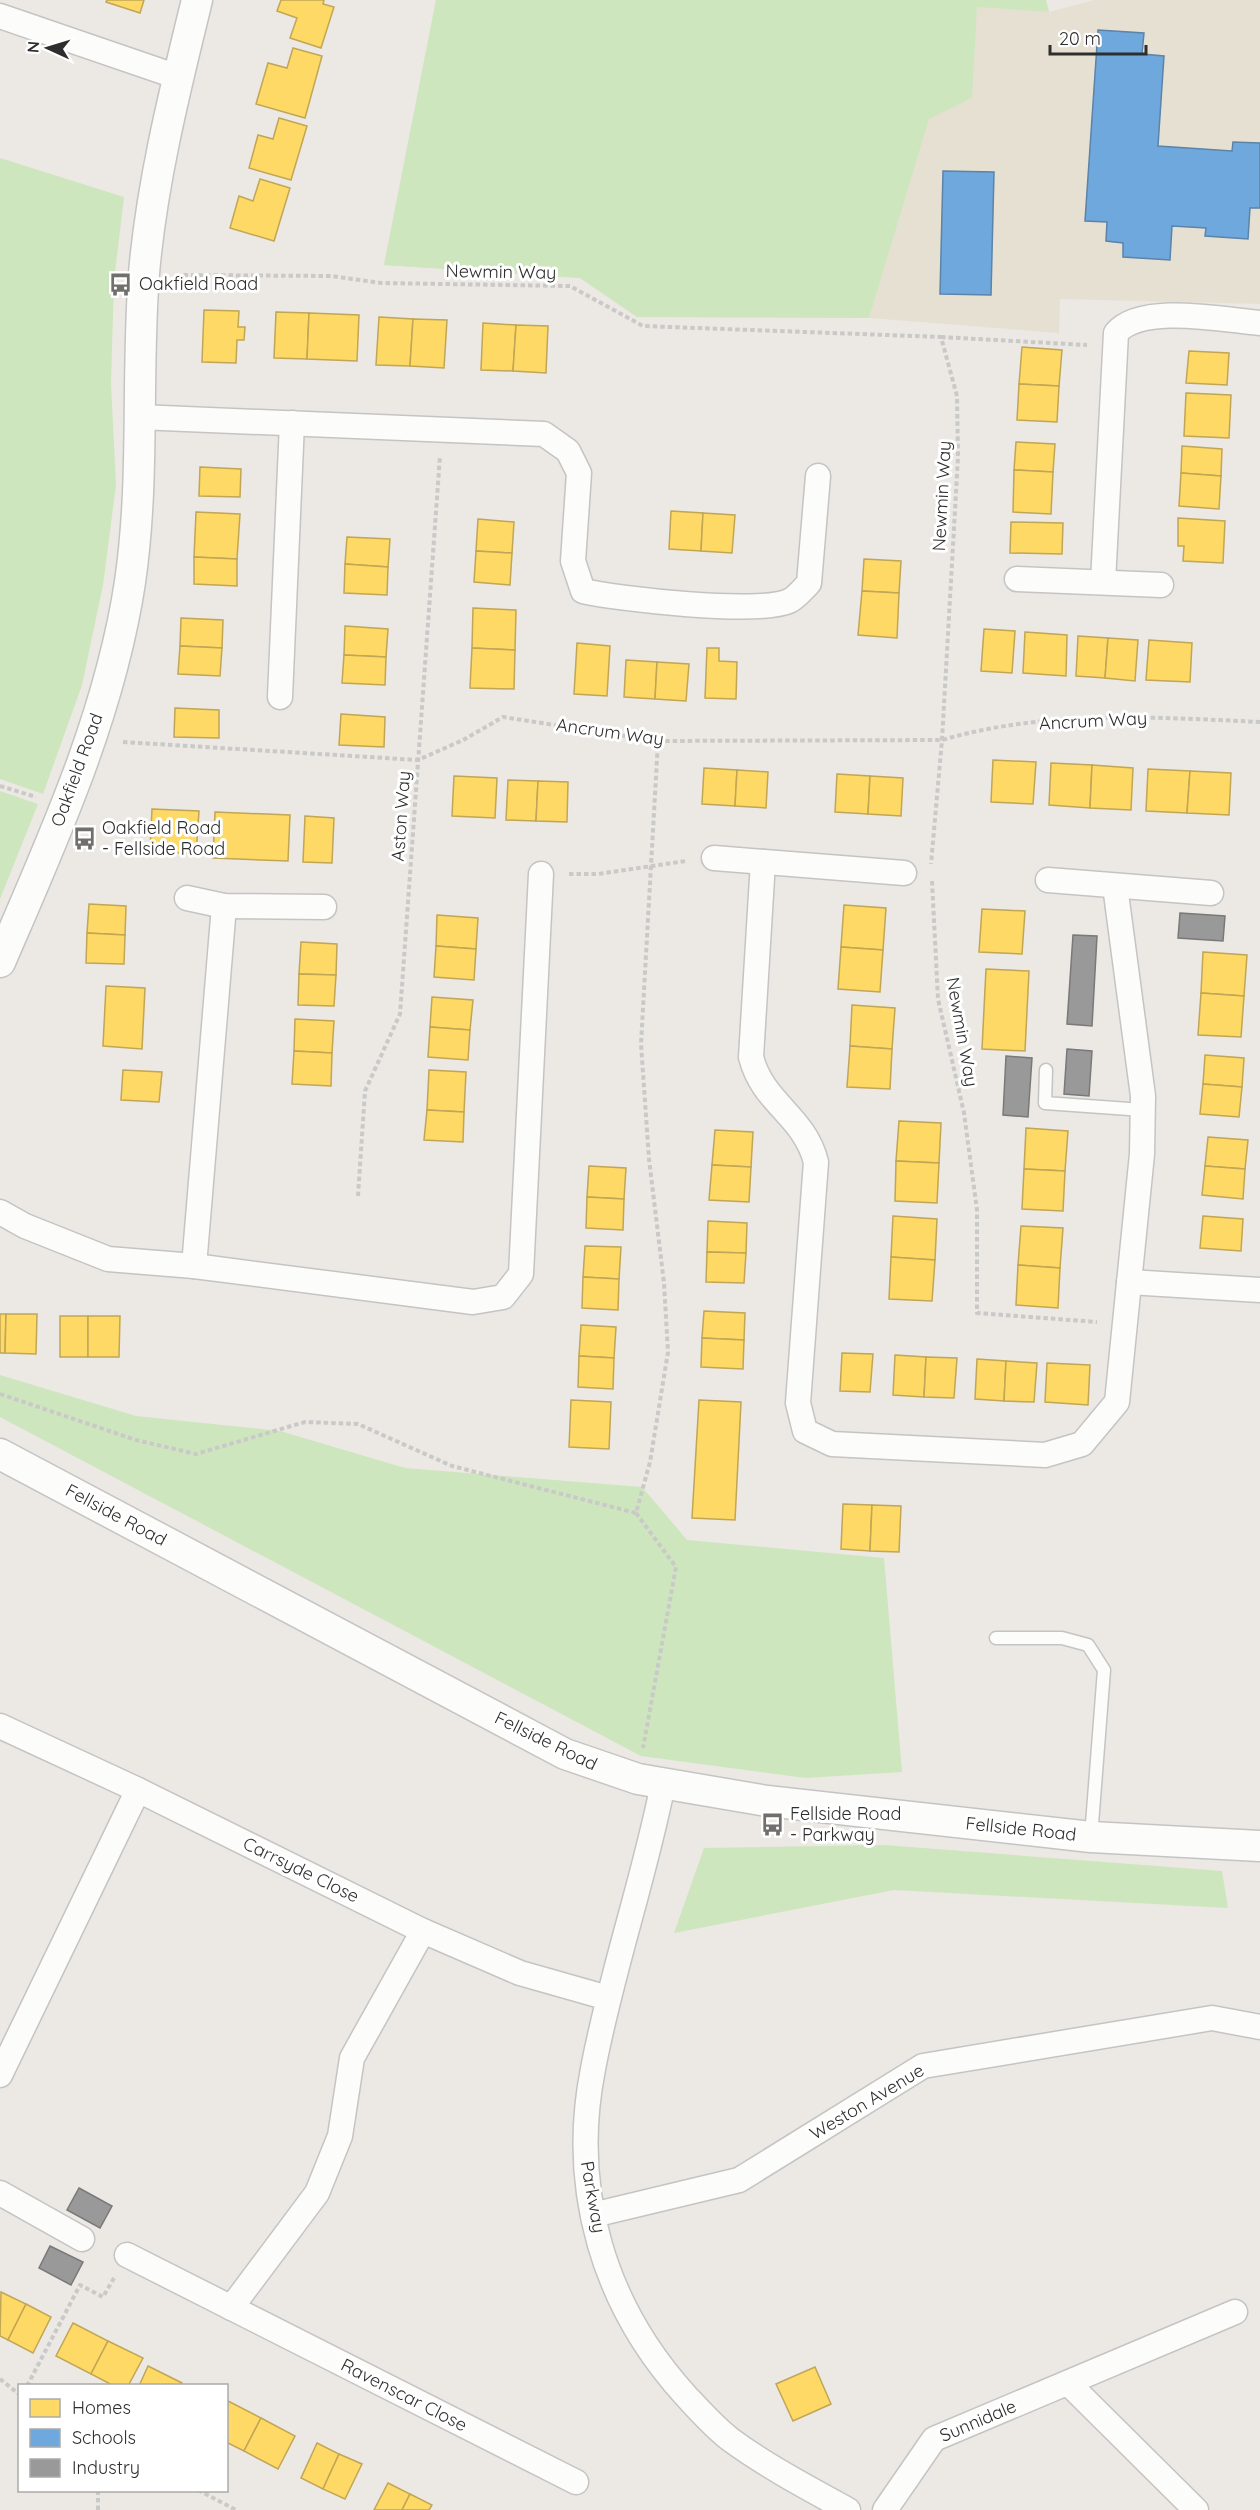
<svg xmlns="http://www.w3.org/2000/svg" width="1260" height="2510" font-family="Quicksand,sans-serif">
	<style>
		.education { fill: #e6e0d3 }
		.green { fill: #cee6be }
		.homes { fill: #ffd966; stroke: #c0a655; stroke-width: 1.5 }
		.schools { fill: #6fa8dc; stroke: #5c83a8; stroke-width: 1.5 }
		.industry { fill: #999; stroke: #797979; stroke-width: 1.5 }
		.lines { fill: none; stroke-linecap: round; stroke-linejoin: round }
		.service-casing { stroke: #c5c4c5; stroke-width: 15 }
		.minor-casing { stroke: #c5c4c5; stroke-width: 27 }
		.tertiary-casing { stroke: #c5c4c5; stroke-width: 33 }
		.path { stroke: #c9c9c8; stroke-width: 4; stroke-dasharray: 4.5 3; stroke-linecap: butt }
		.service { stroke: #fcfcfb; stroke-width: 12 }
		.minor { stroke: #fcfcfb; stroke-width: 24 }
		.tertiary { stroke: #fcfcfb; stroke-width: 30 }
		.labels { text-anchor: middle; stroke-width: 6; stroke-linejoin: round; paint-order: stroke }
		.street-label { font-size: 18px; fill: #2e2e2e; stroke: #fff }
		.poi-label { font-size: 18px; fill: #2e2e2e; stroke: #fff; text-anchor: start }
	</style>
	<rect width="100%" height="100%" fill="#ece8e4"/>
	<!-- education -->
	<polygon class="education" points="436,0 1046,0 1049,12 1094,0 1260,0 1260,304 1060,299 1059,333 869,318 637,317 580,278 384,265"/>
	<!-- green -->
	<g class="green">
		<polygon points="436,0 1046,0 1049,12 977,7 972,98 929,119 869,318 637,317 580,278 384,265"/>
		<polygon points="0,158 124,197 114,281 111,383 116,485 103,585 82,685 43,794 0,779"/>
		<polygon points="0,791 38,804 0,899"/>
		<polygon points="0,1375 136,1416 280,1431 405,1468 642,1487 687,1540 884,1558 902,1772 806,1778 641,1756 0,1417"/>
		<polygon points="884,1845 1222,1871 1228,1908 894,1890 674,1933 704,1848"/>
	</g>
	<!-- homes -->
	<g class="homes">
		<polygon points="107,0 144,0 140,13 106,2"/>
		<polygon points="281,0 324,0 323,4 334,7 321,48 290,38 297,18 277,11"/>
		<polygon points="293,48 322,56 305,118 256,104 268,63 287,68"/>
		<polygon points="279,118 307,126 291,180 249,168 258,135 273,139"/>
		<polygon points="260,179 290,188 274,241 230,228 239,196 253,201"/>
		<polygon points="204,310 239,311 238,327 245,327 244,340 237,340 236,363 202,362"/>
		<polygon points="276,312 309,313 307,359 274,358"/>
		<polygon points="309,313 359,315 357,361 307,359"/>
		<polygon points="379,317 413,319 410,366 376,365"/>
		<polygon points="413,319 447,320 444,368 410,366"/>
		<polygon points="483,323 516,325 513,371 481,370"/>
		<polygon points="516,325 548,326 546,373 513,371"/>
		<polygon points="1022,347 1062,350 1059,386 1019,384"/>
		<polygon points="1189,351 1229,353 1227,385 1186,383"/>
		<polygon points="1019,384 1059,386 1057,422 1017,420"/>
		<polygon points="1186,393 1231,395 1229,438 1184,436"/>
		<polygon points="1016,442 1055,444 1053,472 1014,470"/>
		<polygon points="1182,446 1222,449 1221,476 1181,473"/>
		<polygon points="200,467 241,469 240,497 199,496"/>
		<polygon points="1014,470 1053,472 1051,514 1013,512"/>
		<polygon points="1181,473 1221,476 1219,509 1179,506"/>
		<polygon points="671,511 703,513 701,551 669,549"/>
		<polygon points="196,512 240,514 237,559 194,557"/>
		<polygon points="703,513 735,515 732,553 701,551"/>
		<polygon points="1178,518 1225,521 1223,563 1183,561 1184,546 1178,546"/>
		<polygon points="478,519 514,522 512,553 476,551"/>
		<polygon points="1011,522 1063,523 1062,554 1010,553"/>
		<polygon points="347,537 390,539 388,567 345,564"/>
		<polygon points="476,551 512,553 510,585 474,582"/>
		<polygon points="194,557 237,559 237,586 194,584"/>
		<polygon points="864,559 901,561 899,593 862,591"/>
		<polygon points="345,564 388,567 387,595 344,593"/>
		<polygon points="862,591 899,593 897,638 858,635"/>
		<polygon points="473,608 516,610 515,650 472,648"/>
		<polygon points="181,618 223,620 222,648 180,646"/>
		<polygon points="345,626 388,629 386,657 344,655"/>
		<polygon points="984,629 1015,631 1012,673 981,671"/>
		<polygon points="1025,632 1067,635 1066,676 1023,673"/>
		<polygon points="1078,636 1108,638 1105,678 1076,676"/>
		<polygon points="1108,638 1138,640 1135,681 1105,678"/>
		<polygon points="1149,640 1192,643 1190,682 1146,680"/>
		<polygon points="577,643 610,646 607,696 574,694"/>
		<polygon points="180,646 222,648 220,676 178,674"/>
		<polygon points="472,648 515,650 514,689 470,688"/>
		<polygon points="707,648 719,648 719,661 737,662 736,699 705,698"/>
		<polygon points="344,655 386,657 385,685 342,683"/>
		<polygon points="626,660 657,662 655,699 624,697"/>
		<polygon points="657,662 689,664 686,701 655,699"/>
		<polygon points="175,708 219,710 219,738 174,737"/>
		<polygon points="341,714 385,717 384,747 339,745"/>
		<polygon points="993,760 1036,762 1033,804 991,802"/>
		<polygon points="1051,763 1092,765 1090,808 1049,805"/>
		<polygon points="1092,765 1133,768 1131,810 1090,808"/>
		<polygon points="704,768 737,770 735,806 702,804"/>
		<polygon points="1148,769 1190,771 1187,813 1146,811"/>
		<polygon points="737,770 768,772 766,808 735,806"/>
		<polygon points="1190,771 1231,773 1229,815 1187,813"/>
		<polygon points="837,774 870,776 868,814 835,812"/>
		<polygon points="454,776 497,778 495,818 452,816"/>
		<polygon points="870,776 903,778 901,816 868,814"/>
		<polygon points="508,780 538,781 536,821 506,820"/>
		<polygon points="538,781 568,782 567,822 536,821"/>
		<polygon points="152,809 199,811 196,854 150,851"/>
		<polygon points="215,812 290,815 288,861 213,858"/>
		<polygon points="305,816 334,818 332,863 303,862"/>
		<polygon points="89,904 126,906 125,935 87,933"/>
		<polygon points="844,905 886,908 883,950 841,947"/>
		<polygon points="982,909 1025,911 1022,954 979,952"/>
		<polygon points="437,915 478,918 476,949 436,946"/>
		<polygon points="87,933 125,935 124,964 86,963"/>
		<polygon points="301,942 337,944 336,975 299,974"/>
		<polygon points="436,946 476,949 474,980 434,977"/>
		<polygon points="841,947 883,950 880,992 838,989"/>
		<polygon points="1203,952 1247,955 1244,996 1201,993"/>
		<polygon points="986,969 1029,971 1025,1051 982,1049"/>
		<polygon points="299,974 336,975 334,1006 298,1005"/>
		<polygon points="106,986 145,988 142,1049 103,1046"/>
		<polygon points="1201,993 1244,996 1241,1037 1198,1035"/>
		<polygon points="432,997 473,1000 470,1030 430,1027"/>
		<polygon points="852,1005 895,1008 892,1049 850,1046"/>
		<polygon points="295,1019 334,1021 332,1053 294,1051"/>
		<polygon points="430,1027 470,1030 468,1060 428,1057"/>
		<polygon points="850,1046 892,1049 890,1089 847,1087"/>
		<polygon points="294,1051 332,1053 331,1086 292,1084"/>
		<polygon points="1205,1055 1244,1058 1242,1087 1203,1084"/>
		<polygon points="123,1070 162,1072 159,1102 121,1100"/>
		<polygon points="429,1070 466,1072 464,1112 427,1110"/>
		<polygon points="1203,1084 1242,1087 1239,1117 1200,1114"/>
		<polygon points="427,1110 464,1112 463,1142 424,1140"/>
		<polygon points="899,1121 941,1123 939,1163 896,1161"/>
		<polygon points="1026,1128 1068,1131 1065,1171 1024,1169"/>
		<polygon points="715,1130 753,1132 751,1167 712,1165"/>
		<polygon points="1208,1137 1248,1140 1245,1169 1205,1166"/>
		<polygon points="896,1161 939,1163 937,1203 895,1201"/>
		<polygon points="712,1165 751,1167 749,1202 709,1200"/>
		<polygon points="589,1166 626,1168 624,1199 587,1197"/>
		<polygon points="1205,1166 1245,1169 1243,1199 1202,1195"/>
		<polygon points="1024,1169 1065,1171 1063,1211 1022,1209"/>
		<polygon points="587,1197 624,1199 623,1230 586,1228"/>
		<polygon points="893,1216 937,1219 935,1260 891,1257"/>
		<polygon points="1203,1216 1243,1219 1241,1251 1200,1248"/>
		<polygon points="708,1221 747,1223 746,1253 707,1252"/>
		<polygon points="1021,1226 1063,1228 1060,1268 1018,1265"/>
		<polygon points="585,1246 621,1247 619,1279 583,1277"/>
		<polygon points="707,1252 746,1253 744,1283 706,1282"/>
		<polygon points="891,1257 935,1260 932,1301 889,1299"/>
		<polygon points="1018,1265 1060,1268 1058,1308 1016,1305"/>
		<polygon points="583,1277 619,1279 618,1310 582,1308"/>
		<polygon points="704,1311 745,1313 744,1340 702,1338"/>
		<polygon points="0,1314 6,1314 5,1353 0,1353"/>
		<polygon points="6,1314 37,1314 36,1354 5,1353"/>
		<rect x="60" y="1316" width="28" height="41"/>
		<polygon points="88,1316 120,1316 119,1357 88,1357"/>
		<polygon points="581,1325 616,1327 614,1358 579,1356"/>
		<polygon points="702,1338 744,1340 743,1369 701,1367"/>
		<polygon points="842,1353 873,1354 870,1392 840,1391"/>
		<polygon points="895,1355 926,1357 924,1397 893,1395"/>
		<polygon points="579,1356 614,1358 613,1389 578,1387"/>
		<polygon points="926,1357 957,1358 954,1398 924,1397"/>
		<polygon points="977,1359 1006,1361 1004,1401 975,1399"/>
		<polygon points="1006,1361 1037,1363 1034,1402 1004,1401"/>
		<polygon points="1047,1363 1090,1365 1088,1405 1045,1402"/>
		<polygon points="571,1400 611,1402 609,1449 569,1447"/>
		<polygon points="699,1400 741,1402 735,1520 692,1518"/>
		<polygon points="843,1504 872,1505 870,1551 841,1549"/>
		<polygon points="872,1505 901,1506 899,1552 870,1551"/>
		<polygon points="1,2292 26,2304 8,2340 0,2336"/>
		<polygon points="26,2304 51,2317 33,2353 8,2340"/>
		<polygon points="73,2323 108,2341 91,2374 56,2356"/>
		<polygon points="108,2341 143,2358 128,2386 114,2386 91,2374"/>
		<polygon points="148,2366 182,2383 181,2386 139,2386"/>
		<polygon points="815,2367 831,2404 793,2421 776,2384"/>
		<polygon points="228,2401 261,2418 244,2451 226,2442"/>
		<polygon points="261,2418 295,2436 278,2469 244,2451"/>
		<polygon points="317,2443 339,2454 323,2489 301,2478"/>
		<polygon points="339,2454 362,2464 345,2499 323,2489"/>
		<polygon points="388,2483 410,2494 402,2510 374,2510"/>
		<polygon points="410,2494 432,2505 429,2510 402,2510"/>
	</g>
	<!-- schools -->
	<g class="schools">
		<polygon points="1098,30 1144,33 1142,54 1164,56 1158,146 1232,151 1233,142 1260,143 1260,208 1250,208 1248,239 1205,236 1206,228 1172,226 1170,260 1123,257 1123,243 1106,241 1107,222 1085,221"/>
		<polygon points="943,171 994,172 991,295 940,294"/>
	</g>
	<!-- industry -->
	<g class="industry">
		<polygon points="1180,913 1225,916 1223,941 1178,938"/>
		<polygon points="1073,935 1097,936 1092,1026 1067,1024"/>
		<polygon points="1067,1049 1092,1051 1089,1096 1064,1094"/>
		<polygon points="1006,1056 1032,1058 1028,1117 1003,1115"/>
		<polygon points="79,2188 112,2206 100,2228 67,2210"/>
		<polygon points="50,2246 83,2262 71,2285 39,2268"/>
	</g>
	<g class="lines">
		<defs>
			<g id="service">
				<polyline points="1046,1070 1045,1103 1143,1110"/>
				<polyline points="996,1638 1062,1638 1088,1645 1104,1670 1091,1837"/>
			</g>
			<g id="minor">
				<polyline points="0,16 178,77"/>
				<path d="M 139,417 L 544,434 L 568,451 L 579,473 L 573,561 L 583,591 C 618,599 759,615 789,601 C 796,598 804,588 809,583 L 818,476"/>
				<polyline points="1017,579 1161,585"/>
				<path d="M 1103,582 L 1116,333 C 1142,303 1223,320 1260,323"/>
				<polyline points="280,697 292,423"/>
				<polyline points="714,858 904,873"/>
				<path d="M 763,862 L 751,1057 C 763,1104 804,1115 816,1162 L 798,1403 L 805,1431 L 832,1444 L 1045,1455 L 1082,1444 L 1117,1402 L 1142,1154 L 1143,1096 L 1115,886"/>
				<polyline points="1048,880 1211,893"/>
				<polyline points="187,898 224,906 324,907"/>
				<polyline points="0,1212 25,1226 108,1259 194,1266 473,1302 503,1297 521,1274 541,874"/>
				<polyline points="194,1266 224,906"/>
				<polyline points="1129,1282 1260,1290"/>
				<polyline points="0,1726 138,1790 423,1931 520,1973 608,1998"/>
				<path d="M 663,1784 C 644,1880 611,1973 593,2069 C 569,2190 604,2306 686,2396 C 700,2411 715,2428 731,2440 C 768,2467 808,2488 848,2510"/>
				<polyline points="0,2075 138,1790"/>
				<polyline points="0,2193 82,2239"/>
				<polyline points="593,2215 739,2180 923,2066 1212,2018 1260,2027"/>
				<polyline points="127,2255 576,2482"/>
				<polyline points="231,2308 317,2193 340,2136 352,2058 423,1931"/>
				<polyline points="1069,2384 1196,2510"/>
				<polyline points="885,2510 934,2439 1235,2312"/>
			</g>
			<g id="tertiary">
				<path d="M 0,962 C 53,839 110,715 130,582 C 145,480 136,376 144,273 C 152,181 175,90 197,0"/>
				<polyline points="0,1454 565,1754 638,1779 767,1801 1091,1837 1260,1846"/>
			</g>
		</defs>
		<!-- service casing -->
		<use href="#service" class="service-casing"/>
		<!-- minor casing -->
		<use href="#minor" class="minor-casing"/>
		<!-- tertiary casing -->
		<use href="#tertiary" class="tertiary-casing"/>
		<!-- path -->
		<g class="path">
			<polyline points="176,275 331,276 381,283 570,286 643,326 941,337 957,396 958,457 942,740 931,864"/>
			<polyline points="941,337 1087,345"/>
			<path d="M 123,742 L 418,760 L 463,740 L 503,717 L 658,741 L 942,740 C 1044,710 1155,717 1260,722"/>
			<polyline points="0,786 36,797"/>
			<polyline points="569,874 598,874 686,861"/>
			<polyline points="932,881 938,999 964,1113 977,1210 977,1313 1097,1322"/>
			<polyline points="358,1196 365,1091 400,1014 440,456"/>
			<polyline points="0,1394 136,1440 196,1454 305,1422 358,1424 452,1466 636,1513 650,1462 668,1352 664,1283 649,1159 641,1044 658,741"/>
			<polyline points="636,1513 676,1567 643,1748"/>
			<polyline points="0,2379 20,2395"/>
			<polyline points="27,2386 80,2285 103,2297 114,2278"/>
			<polyline points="198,2490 236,2510"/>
			<polyline points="98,2510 98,2490"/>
		</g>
		<!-- service -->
		<use href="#service" class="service"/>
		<!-- minor -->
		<use href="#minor" class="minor"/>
		<!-- tertiary -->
		<use href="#tertiary" class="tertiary"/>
	</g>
	<!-- icons -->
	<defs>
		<symbol id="bus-bare" viewBox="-9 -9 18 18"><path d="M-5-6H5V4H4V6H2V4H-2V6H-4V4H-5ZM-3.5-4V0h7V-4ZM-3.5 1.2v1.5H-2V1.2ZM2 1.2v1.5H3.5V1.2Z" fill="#706f6e" stroke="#fff" stroke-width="2.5" paint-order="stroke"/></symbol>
	</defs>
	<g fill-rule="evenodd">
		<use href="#bus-bare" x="104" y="268" width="33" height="33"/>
		<use href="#bus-bare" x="68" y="822" width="33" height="33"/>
		<use href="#bus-bare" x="756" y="1808" width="33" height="33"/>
	</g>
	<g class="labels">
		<!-- street labels -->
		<g class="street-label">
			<text transform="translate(501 272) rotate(1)" y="6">Newmin Way</text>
			<text transform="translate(942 496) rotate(-87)" y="6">Newmin Way</text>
			<text transform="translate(1093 721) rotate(-3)" y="6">Ancrum Way</text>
			<text transform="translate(610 732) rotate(8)" y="6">Ancrum Way</text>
			<text transform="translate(77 770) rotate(-70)" y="6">Oakfield Road</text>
			<text transform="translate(401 816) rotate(-86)" y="6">Aston Way</text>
			<text transform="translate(962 1032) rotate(80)" y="6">Newmin Way</text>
			<text transform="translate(116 1515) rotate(28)" y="6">Fellside Road</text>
			<text transform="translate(546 1741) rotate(26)" y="6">Fellside Road</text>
			<text transform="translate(1021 1829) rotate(6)" y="6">Fellside Road</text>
			<text transform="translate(301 1870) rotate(26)" y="6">Carrsyde Close</text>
			<text transform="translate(867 2102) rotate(-31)" y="6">Weston Avenue</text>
			<text transform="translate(593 2197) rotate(80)" y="6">Parkway</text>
			<text transform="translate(404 2395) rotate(27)" y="6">Ravenscar Close</text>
			<text transform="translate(978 2421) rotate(-23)" y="6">Sunnidale</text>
		</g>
		<!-- poi labels -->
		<g class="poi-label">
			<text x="139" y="290">Oakfield Road</text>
			<text x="102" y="834">Oakfield Road<tspan x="102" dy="21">- Fellside Road</tspan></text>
			<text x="790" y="1820">Fellside Road<tspan x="790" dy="21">- Parkway</tspan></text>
		</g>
	</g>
	<!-- legend -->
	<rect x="18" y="2384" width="210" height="108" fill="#ffffff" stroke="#ababab" stroke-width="1.5"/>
	<rect x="30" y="2399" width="30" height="18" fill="#ffd966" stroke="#ababab" stroke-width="1.5"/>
	<text x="72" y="2414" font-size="18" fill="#2e2e2e">Homes</text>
	<rect x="30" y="2429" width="30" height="18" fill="#6fa8dc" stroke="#ababab" stroke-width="1.5"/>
	<text x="72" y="2444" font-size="18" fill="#2e2e2e">Schools</text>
	<rect x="30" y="2459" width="30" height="18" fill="#999999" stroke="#ababab" stroke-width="1.5"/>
	<text x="72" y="2474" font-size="18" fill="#2e2e2e">Industry</text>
	<!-- north arrow -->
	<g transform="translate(48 48) rotate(274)" stroke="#ffffff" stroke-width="4.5" paint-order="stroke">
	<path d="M0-4.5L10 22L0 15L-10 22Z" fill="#2e2e2e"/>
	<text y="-9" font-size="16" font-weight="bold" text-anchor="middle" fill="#2e2e2e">N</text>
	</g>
	<!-- scale -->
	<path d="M1050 45v9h96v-9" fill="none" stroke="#2e2e2e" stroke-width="3"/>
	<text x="1059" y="45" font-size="18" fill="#2e2e2e" stroke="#ffffff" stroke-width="4.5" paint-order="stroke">20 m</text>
</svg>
